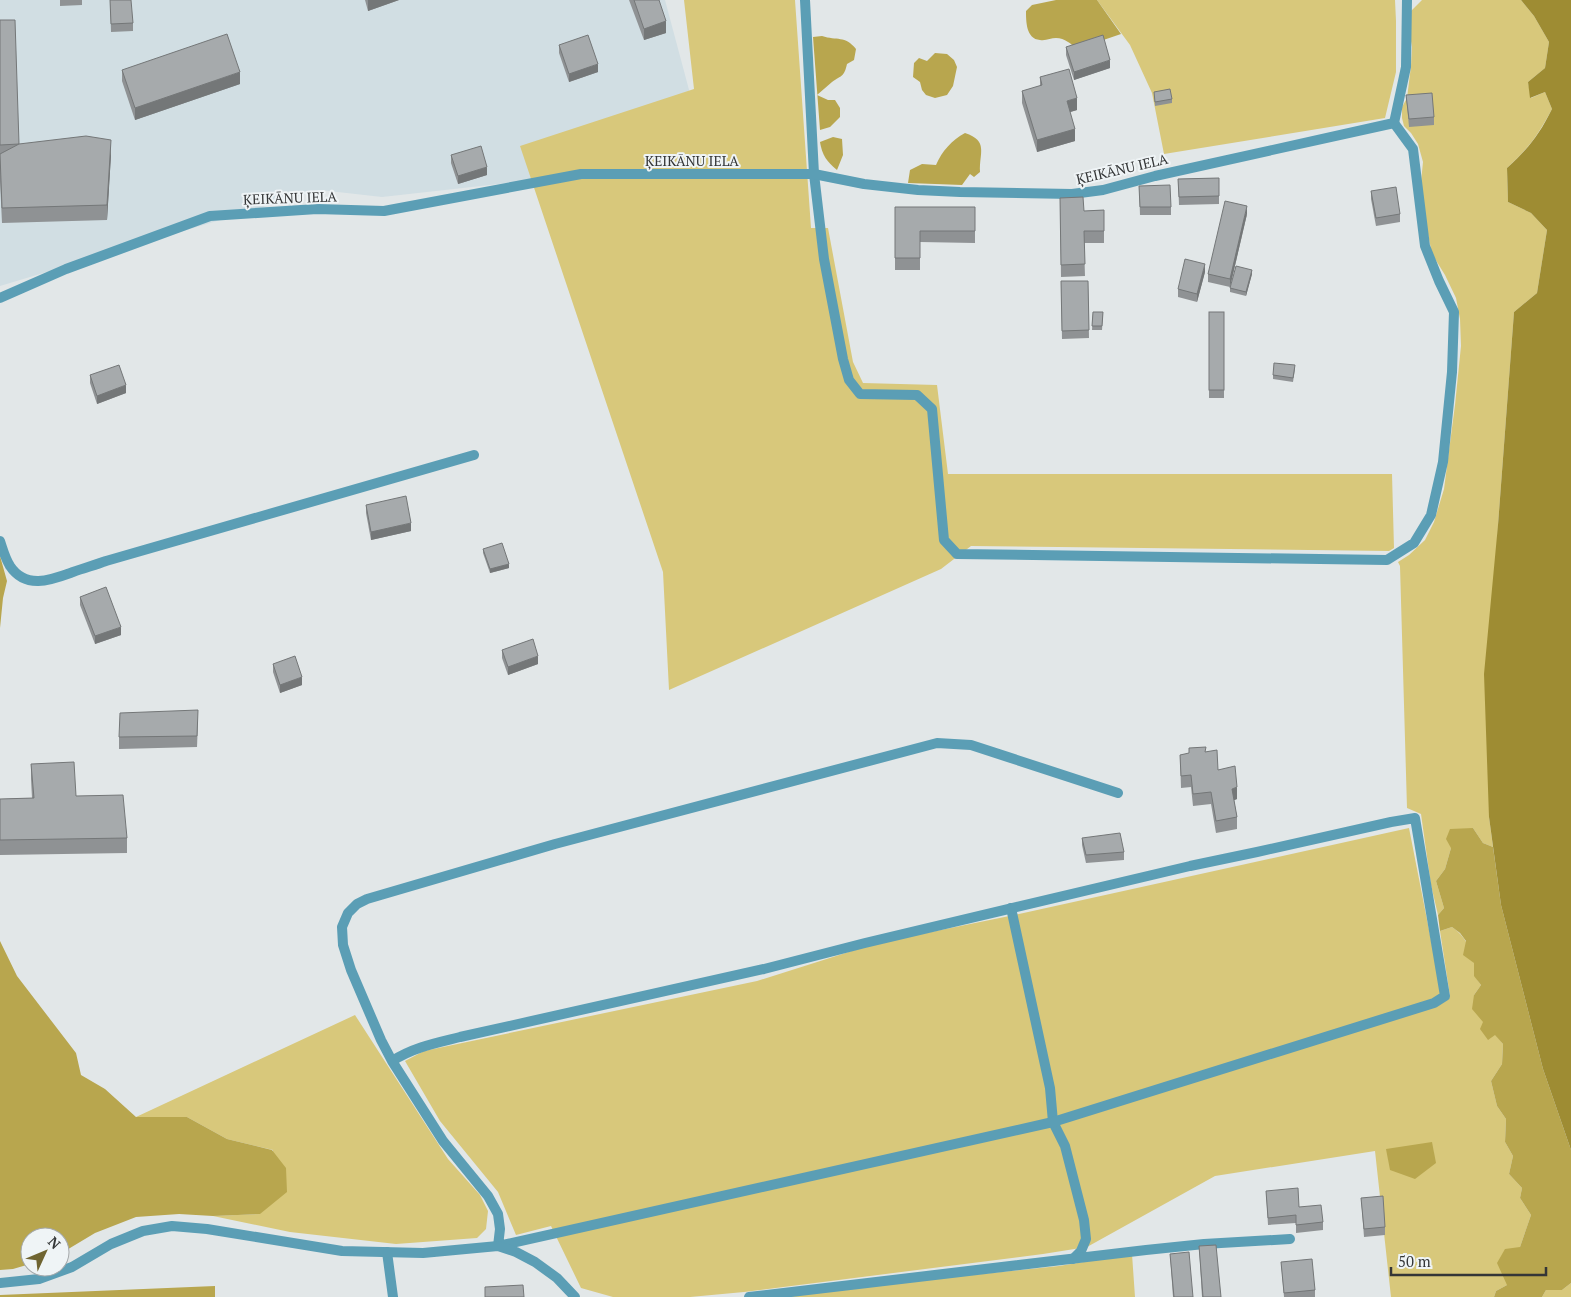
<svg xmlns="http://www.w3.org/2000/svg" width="1571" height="1297" font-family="'PT Serif',serif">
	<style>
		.built { fill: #d1dee3 }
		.green { fill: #d8c87b }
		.forest { fill: #b8a64e }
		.water { fill: #9e8c33 }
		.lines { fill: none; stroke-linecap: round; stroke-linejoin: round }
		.lane { stroke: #5b9eb5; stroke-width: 10 }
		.street { stroke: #5b9eb5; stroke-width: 10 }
		.wall { fill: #8f9294 }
		.shaded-wall { fill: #747778 }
		.building { fill: #a6aaac; stroke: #747778 }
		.labels { text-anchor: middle; stroke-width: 4; stroke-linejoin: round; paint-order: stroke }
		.street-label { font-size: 14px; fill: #343637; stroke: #eff4f6 }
	</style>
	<rect width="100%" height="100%" fill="#e2e7e8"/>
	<!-- built -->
	<polygon class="built" points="0,0 665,0 708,161 382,197 320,190 0,286"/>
	<!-- green -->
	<g class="green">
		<polygon points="684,0 795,0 811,228 828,228 853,362 863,383 937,385 948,474 1392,474 1394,548 1389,551 971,546 941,569 669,690 663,572 520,146 694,89"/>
		<polygon points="1097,0 1395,0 1396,21 1396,72 1385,118 1164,154 1152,93 1130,45"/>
		<path d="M 1422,0 L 1521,0 L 1534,16 L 1549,42 L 1545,68 L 1528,82 L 1531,98 L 1545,92 L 1552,109 C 1538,135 1529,148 1507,168 L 1508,202 L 1531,213 L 1547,230 L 1537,293 L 1514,312 L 1498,525 L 1489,817 L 1493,847 L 1483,843 L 1473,828 L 1451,848 L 1445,869 L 1436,881 L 1444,908 L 1438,915 L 1431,885 L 1421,814 L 1407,808 L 1400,566 L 1398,562 L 1409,555 L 1425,540 L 1434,522 L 1444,489 L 1455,405 L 1461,346 L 1460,319 L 1456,298 L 1445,275 L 1432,254 L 1426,224 L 1421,182 L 1423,162 L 1418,144 L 1411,133 L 1404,126 L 1402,118 L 1402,107 L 1407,98 L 1411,66 L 1412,47 L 1409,30 L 1411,11 Z"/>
		<path d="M 1409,828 L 1443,1001 L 1450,996 L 1440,931 L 1452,927 C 1464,935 1472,949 1474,963 C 1476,976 1473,974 1481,985 L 1474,995 L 1495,1034 L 1503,1044 L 1502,1064 L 1491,1081 L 1497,1106 L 1506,1119 L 1505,1142 L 1513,1156 L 1509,1174 L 1522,1188 L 1520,1198 L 1531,1215 L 1507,1285 L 1496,1291 L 1494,1297 L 1391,1297 L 1375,1151 L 1215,1176 L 1087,1247 L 1043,1254 L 744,1292 L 690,1297 L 613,1297 L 581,1288 L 551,1226 L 516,1235 L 498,1192 L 440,1121 L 405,1061 L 424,1051 L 757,981 L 877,943 L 1019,914 Z"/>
		<polygon points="355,1015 448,1159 480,1195 488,1211 486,1229 477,1238 396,1244 290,1232 213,1216 260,1214 273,1150 227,1139 187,1117 136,1117"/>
		<polygon points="1132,1254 1135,1297 785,1297 883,1284 1059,1266"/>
		<polygon points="1571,1283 1571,1297 1542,1297 1546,1290 1562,1290"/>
	</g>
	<!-- forest -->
	<g class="forest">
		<path d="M 1056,0 L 1097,0 L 1121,34 L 1077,49 C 1071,44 1065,38 1056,38 C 1051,38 1046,41 1040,40 C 1026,39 1026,21 1026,11 L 1032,5 Z"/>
		<path d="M 822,36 C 837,41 845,35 856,49 L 854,60 L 847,64 C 844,77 842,75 832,82 C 827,86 822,91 817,95 L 828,100 L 835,100 L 840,108 L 840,117 L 830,127 L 820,130 L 813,37 Z"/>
		<polygon points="935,53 947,54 954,60 957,67 953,86 947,95 935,98 926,95 922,90 920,82 913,77 914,63 919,58 927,61"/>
		<path d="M 965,133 C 989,141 979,153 980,172 L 974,177 L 970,174 L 962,185 L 908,183 L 910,170 L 922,164 L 936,165 C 942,151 952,140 965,133 Z"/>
		<path d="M 833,137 L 842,139 L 843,155 L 837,170 C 827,162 822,155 820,142 Z"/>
		<polygon points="0,556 7,581 3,598 0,628"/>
		<polygon points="1473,828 1483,843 1493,847 1501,905 1543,1069 1571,1150 1571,1283 1562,1290 1546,1290 1542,1297 1494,1297 1496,1291 1507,1285 1497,1263 1505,1249 1520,1247 1531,1215 1520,1198 1522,1188 1509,1174 1513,1156 1505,1142 1506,1119 1497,1106 1491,1081 1502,1064 1503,1044 1495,1035 1488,1040 1480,1029 1483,1022 1472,1009 1474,995 1481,985 1474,976 1474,963 1463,955 1466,941 1460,933 1452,927 1440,931 1438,915 1444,908 1436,881 1445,869 1451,848 1446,839 1450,829"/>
		<polygon points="0,941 17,976 76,1053 81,1075 105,1089 136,1117 187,1117 227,1139 272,1150 286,1168 287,1192 260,1214 213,1216 179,1214 136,1217 95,1233 60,1254 60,1237 30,1237 30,1264 13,1269 0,1270"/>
		<polygon points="1432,1142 1436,1163 1415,1179 1390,1170 1386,1149"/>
		<polygon points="215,1286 215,1297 0,1297 0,1295"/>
	</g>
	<!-- water -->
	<path class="water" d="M 1521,0 L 1571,0 L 1571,1150 L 1543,1069 L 1501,905 L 1489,817 L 1484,674 L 1498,525 L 1514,312 L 1537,293 L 1547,230 L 1531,213 L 1508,202 L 1507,168 C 1529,148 1539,135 1552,109 L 1545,92 L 1530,98 L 1528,82 L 1545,68 L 1549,42 L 1534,16 Z"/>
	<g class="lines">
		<!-- lane -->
		<g class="lane">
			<polyline points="805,0 814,174 824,259 843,359 849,380 860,394 917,395 932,409 944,540 957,554 1387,560 1414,543 1431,515 1443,462 1452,372 1454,312 1439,281 1425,246 1413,149 1394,123"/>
			<path d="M 0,541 C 3,550 5,558 10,566 C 26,590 51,580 73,572 C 84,568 95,565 106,561 L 474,455"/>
			<polyline points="1011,908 1050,1088 1053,1122 1065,1146 1084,1220 1086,1239 1081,1251 1073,1259"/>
			<path d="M 392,1061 C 414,1047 436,1043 460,1037 L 764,969 L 865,943 L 1190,866 L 1257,852 L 1391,822 L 1415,818 L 1445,996 L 1434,1003 L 1053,1122 L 498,1246 L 500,1229 L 498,1214 L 488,1196 L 443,1141 L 392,1061 L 381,1040 L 351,970 L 343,945 L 342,927 L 348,913 L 357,904 L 367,899 L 555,844 L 937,743 L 971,745 L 1118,793"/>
			<polyline points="387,1252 393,1297"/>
			<polyline points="749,1297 1146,1250 1204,1244 1290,1239"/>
		</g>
		<!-- street -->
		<g class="street">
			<polyline points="0,298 66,269 210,216 317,209 384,211 581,174 814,174 864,184 918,190 960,192 1072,194 1103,190 1155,176 1394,123 1406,67 1407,0"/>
			<polyline points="0,1283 39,1279 72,1267 111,1244 143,1231 172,1226 207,1229 342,1251 423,1253 498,1246 516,1252 535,1262 557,1278 575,1297"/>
		</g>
	</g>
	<!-- wall -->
	<g class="wall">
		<polygon points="60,0 82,0 82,5 60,6"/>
		<polygon points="110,0 133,23 133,31 111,32"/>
		<polygon points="365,0 399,0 368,11"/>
		<polygon points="629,0 659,0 666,33 644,40"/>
		<polygon points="0,20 19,144 111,155 107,220 2,223 0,181"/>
		<polygon points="559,45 598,72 569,82 559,53"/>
		<polygon points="1066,47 1110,68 1074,80 1066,55"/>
		<polygon points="122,70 240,84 135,120 122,81"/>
		<polygon points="1040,77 1077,110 1070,112 1075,141 1037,152 1022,103 1022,91 1040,86"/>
		<polygon points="1154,92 1172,99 1172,103 1155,106"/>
		<polygon points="1406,95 1434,117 1434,125 1409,127"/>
		<polygon points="451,155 487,175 458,184 451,163"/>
		<polygon points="1219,178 1219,204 1179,205 1178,179"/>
		<polygon points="1139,186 1171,207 1171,215 1140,215"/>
		<polygon points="1371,191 1400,214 1400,222 1376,226 1371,199"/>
		<polygon points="1060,198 1084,211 1104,210 1104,243 1084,243 1085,276 1061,277"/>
		<polygon points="895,207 975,207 975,243 920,242 920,270 895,270"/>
		<polygon points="1247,214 1230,287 1208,282 1208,274"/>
		<polygon points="1205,272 1197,302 1178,297 1178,289"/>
		<polygon points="1252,274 1246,296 1230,292 1230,288"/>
		<polygon points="1061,281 1088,281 1089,338 1062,339"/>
		<polygon points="1093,312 1103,312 1102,330 1092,330"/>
		<rect x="1209" y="312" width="15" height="86"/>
		<polygon points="1295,369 1293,382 1273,379 1273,375"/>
		<polygon points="90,375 126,393 97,404 90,383"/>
		<polygon points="366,505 411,531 371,540 366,513"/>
		<polygon points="483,549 509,568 490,573 483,553"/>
		<polygon points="80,597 121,635 95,644 80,605"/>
		<polygon points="502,650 538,664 508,675 502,658"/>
		<polygon points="273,664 302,685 280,693 273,672"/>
		<polygon points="198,722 197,747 119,749 119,737"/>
		<polygon points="1206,752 1237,799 1234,800 1237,817 1237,829 1216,833 1211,804 1193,806 1191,787 1181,788 1180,755"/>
		<polygon points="31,764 76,796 127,838 127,853 0,855 0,799 32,798 31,779"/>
		<polygon points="1082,838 1124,852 1124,860 1086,863 1082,845"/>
		<polygon points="1266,1191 1299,1207 1323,1222 1323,1230 1296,1233 1296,1223 1268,1225"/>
		<polygon points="1361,1198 1385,1227 1385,1235 1364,1237"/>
		<polygon points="1199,1246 1221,1297 1202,1297"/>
		<polygon points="1170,1254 1193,1297 1173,1297"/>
		<polygon points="1281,1262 1315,1290 1315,1297 1284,1297"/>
	</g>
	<!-- shaded-wall -->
	<g class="shaded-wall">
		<polygon points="368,0 399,0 368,11"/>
		<polygon points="666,21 666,33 644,40 644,29"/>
		<polygon points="1110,60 1110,68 1074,80 1074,72"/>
		<polygon points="598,64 598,72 569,82 569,74"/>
		<polygon points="240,72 240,84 135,120 135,108"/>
		<polygon points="1077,98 1077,110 1067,113 1067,101"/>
		<polygon points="1075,129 1075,141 1037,152 1037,140"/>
		<polygon points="111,140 111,155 107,220 107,205"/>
		<polygon points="487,167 487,175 458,184 458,176"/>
		<polygon points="1247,206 1247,214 1230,287 1230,279"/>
		<polygon points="1205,264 1205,272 1197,302 1197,294"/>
		<polygon points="1252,270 1252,274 1246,296 1246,292"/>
		<polygon points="126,385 126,393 97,404 97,396"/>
		<polygon points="411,523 411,531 371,540 371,532"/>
		<polygon points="509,564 509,568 490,573 490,569"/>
		<polygon points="121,627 121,635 95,644 95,636"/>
		<polygon points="538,656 538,664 508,675 508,667"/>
		<polygon points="302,677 302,685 280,693 280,685"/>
		<polygon points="1237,787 1237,799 1232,801 1232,789"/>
	</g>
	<!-- building -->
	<g class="building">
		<polygon points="110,0 131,0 133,23 111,24"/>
		<polygon points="634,0 659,0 666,21 644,29"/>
		<polygon points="0,20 15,20 19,144 0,145"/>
		<polygon points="227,34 240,72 135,108 122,70"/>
		<polygon points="588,35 598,64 569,74 559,45"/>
		<polygon points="1103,35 1110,60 1074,72 1066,47"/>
		<polygon points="1069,69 1077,98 1067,101 1075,129 1037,140 1022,91 1042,85 1040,77"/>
		<polygon points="1170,89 1172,99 1155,102 1154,92"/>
		<polygon points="1432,93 1434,117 1409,119 1406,95"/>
		<polygon points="86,136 111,140 107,205 2,208 0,154 19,144"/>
		<polygon points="481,146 487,167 458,176 451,155"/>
		<polygon points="1219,178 1219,196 1179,197 1178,179"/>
		<polygon points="1170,185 1171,207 1140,207 1139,186"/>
		<polygon points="1396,187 1400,214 1376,218 1371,191"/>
		<polygon points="1083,197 1084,211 1104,210 1104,231 1084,231 1085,264 1061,265 1060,198"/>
		<polygon points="1225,201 1247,206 1230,279 1208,274"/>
		<polygon points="895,207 975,207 975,231 920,231 920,258 895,258"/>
		<polygon points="1185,259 1205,264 1197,294 1178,289"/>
		<polygon points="1236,266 1252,270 1246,292 1230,288"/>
		<polygon points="1061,281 1088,281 1089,330 1062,331"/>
		<polygon points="1093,312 1103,312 1102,326 1092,326"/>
		<rect x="1209" y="312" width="15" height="78"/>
		<polygon points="1274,363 1295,365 1293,378 1273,375"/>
		<polygon points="119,365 126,385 97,396 90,375"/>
		<polygon points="406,496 411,523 371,532 366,505"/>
		<polygon points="502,543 509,564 490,569 483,549"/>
		<polygon points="106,587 121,627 95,636 80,597"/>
		<polygon points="533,639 538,656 508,667 502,650"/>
		<polygon points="295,656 302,677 280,685 273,664"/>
		<polygon points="198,710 197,736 119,737 120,713"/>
		<polygon points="1206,747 1205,752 1217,750 1218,770 1235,766 1237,787 1232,789 1237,817 1216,821 1211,792 1193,794 1191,775 1181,776 1180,755 1189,753 1189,748"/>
		<polygon points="74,762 76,796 123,795 127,838 0,840 0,799 34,798 31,764"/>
		<polygon points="1120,833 1124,852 1086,855 1082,838"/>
		<polygon points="1298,1188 1299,1207 1321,1205 1323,1222 1296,1225 1296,1215 1268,1218 1266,1191"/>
		<polygon points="1383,1196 1385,1227 1364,1229 1361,1198"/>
		<polygon points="1216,1245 1221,1297 1203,1297 1199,1246"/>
		<polygon points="1189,1252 1193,1297 1174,1297 1170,1254"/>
		<polygon points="1312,1259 1315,1290 1284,1293 1281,1262"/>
		<polygon points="523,1285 524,1297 485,1297 485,1287"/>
	</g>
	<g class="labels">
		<!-- street labels -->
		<g class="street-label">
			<text x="692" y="166">ĶEIKĀNU IELA</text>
			<text transform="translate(1122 169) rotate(-13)" y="5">ĶEIKĀNU IELA</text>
			<text transform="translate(290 198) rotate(-2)" y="5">ĶEIKĀNU IELA</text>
		</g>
	</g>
	<!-- north arrow -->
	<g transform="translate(45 1252) rotate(46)"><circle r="24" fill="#eff4f6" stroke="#a4a8aa"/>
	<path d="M0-4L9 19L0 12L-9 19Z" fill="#6f6431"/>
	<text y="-8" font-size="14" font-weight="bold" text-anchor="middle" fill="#343637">N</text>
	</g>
	<!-- scale -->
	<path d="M1391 1267v8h155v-8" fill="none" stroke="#343637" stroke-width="2.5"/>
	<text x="1398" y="1267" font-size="15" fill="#343637" stroke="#eff4f6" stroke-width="4" paint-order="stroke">50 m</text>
</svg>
